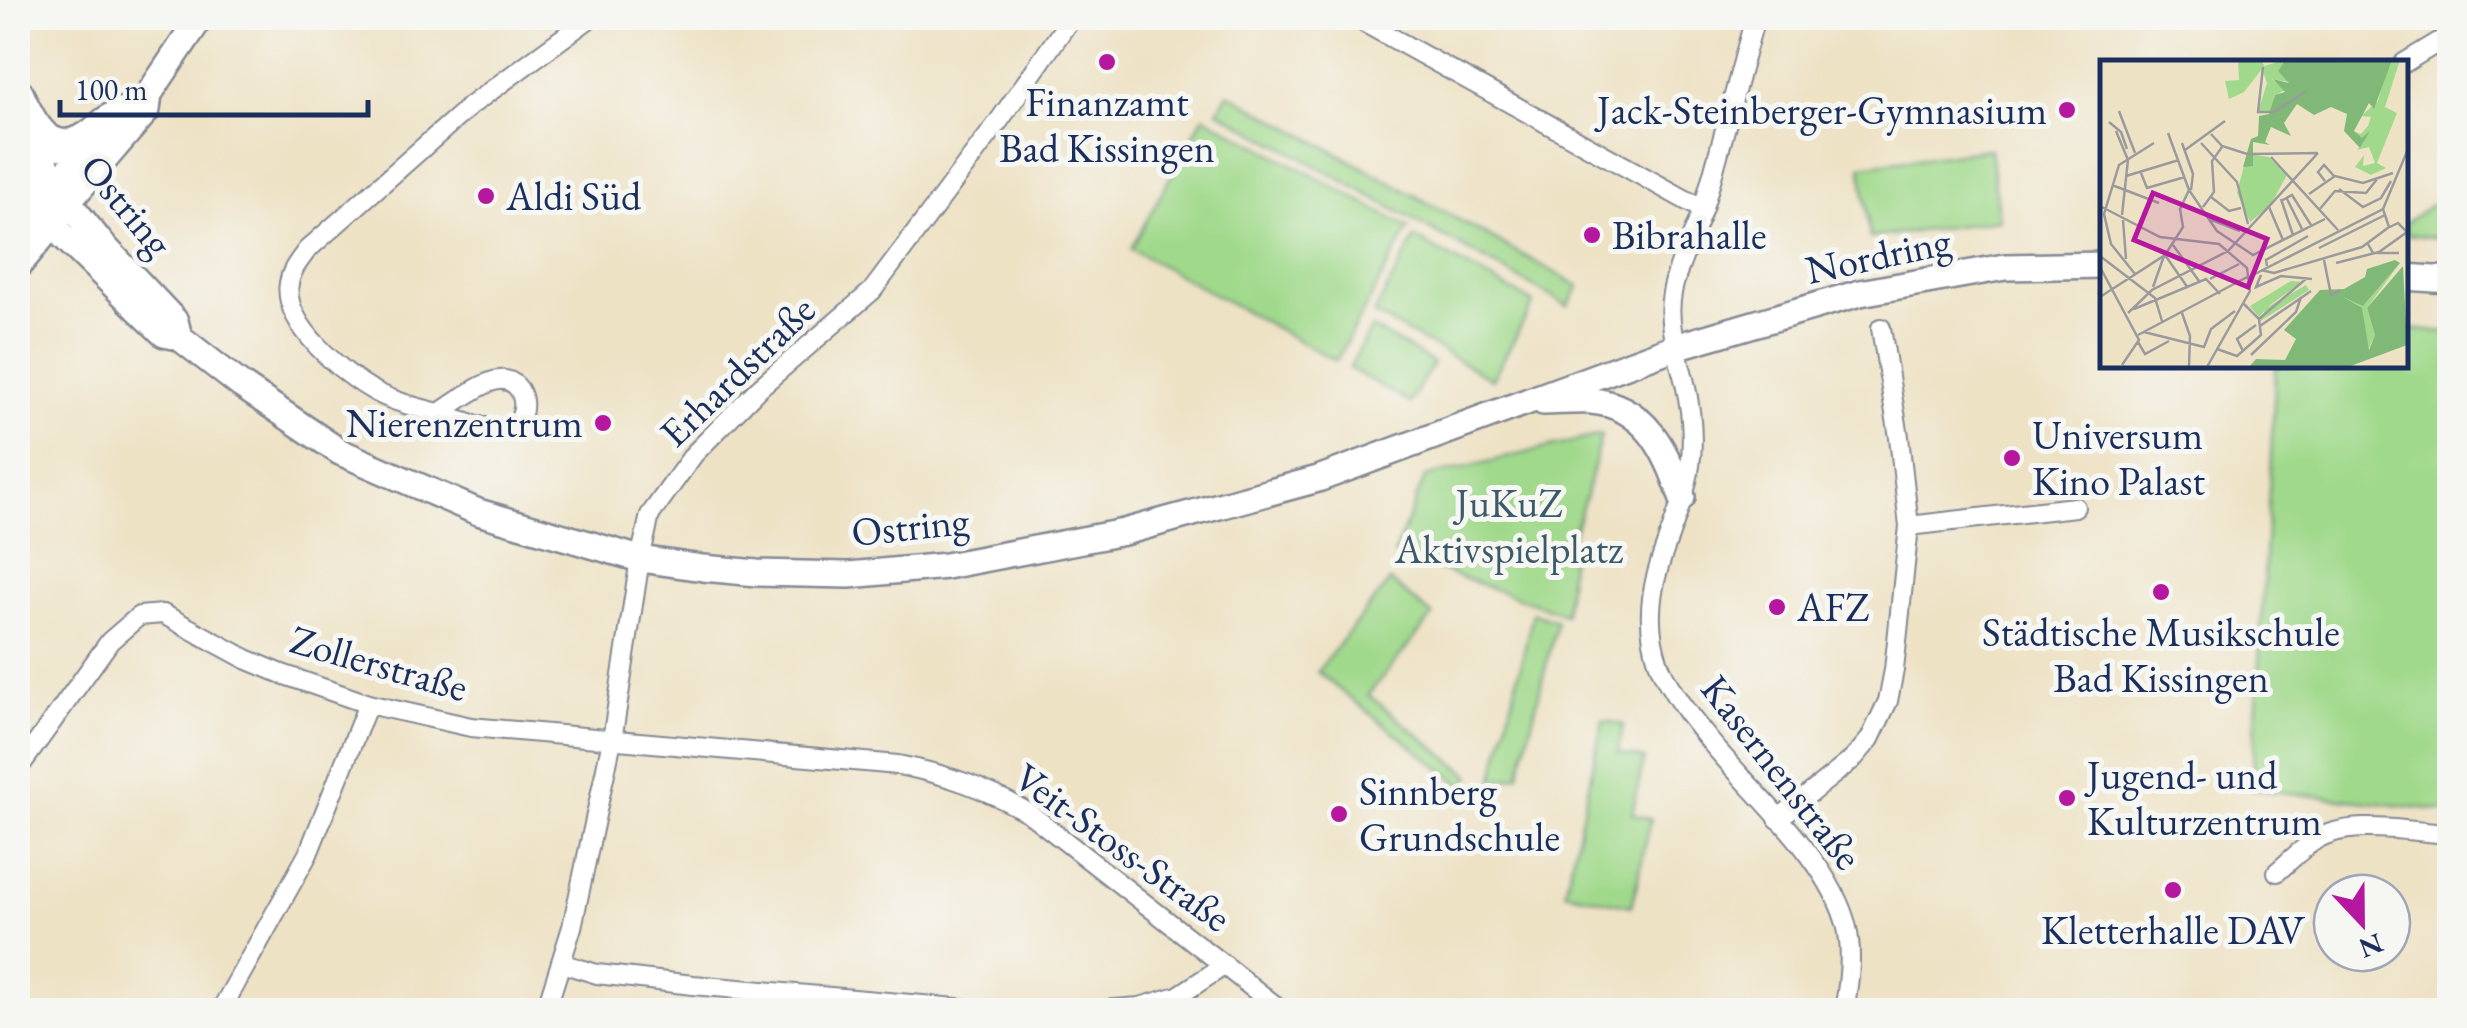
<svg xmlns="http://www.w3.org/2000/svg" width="2467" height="1028" font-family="'EB Garamond',serif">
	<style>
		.green { fill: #a0d98b; stroke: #5e8474; stroke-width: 2.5 }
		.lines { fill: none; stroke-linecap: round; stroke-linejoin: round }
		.street-casing { stroke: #848892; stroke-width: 22 }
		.secondary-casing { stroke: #848892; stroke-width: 30 }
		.primary-casing { stroke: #848892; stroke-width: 35 }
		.street { stroke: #fff; stroke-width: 18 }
		.secondary { stroke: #fff; stroke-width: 25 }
		.primary { stroke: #fff; stroke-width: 30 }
		.poi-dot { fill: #b5179e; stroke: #f6f6f2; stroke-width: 4 }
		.labels { text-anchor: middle; stroke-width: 10; stroke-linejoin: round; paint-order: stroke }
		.poi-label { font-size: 40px; fill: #1b2f5e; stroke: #f6f6f2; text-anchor: start }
		.street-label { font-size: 40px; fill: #1b2f5e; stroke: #f6f6f2 }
		.park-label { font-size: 40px; fill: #3c5a69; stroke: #f6f6f2 }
		.inset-road { fill: none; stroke: #9a9a9c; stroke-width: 2.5 }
		.view { fill: #b5179e; fill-opacity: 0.15; stroke: #b5179e; stroke-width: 5 }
		.inset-edge { fill: none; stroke: #1b2f5e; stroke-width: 5 }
	</style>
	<rect width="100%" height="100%" fill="#f6f6f2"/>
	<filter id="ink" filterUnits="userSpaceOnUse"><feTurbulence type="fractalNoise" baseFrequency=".01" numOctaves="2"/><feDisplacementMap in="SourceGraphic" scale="20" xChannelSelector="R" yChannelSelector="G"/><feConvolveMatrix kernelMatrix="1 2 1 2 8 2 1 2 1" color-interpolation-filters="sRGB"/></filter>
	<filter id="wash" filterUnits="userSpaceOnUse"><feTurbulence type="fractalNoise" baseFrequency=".0048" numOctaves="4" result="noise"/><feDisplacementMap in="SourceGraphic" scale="40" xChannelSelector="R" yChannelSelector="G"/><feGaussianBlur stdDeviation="2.25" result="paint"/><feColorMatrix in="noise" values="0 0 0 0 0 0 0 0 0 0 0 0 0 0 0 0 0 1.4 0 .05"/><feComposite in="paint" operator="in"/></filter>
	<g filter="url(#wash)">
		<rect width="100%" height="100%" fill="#eee2c5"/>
		<!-- green -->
		<g class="green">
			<polygon points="1228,93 1579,286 1568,306 1218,111"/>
			<polygon points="1204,116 1409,228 1336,361 1131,249"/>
			<polygon points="1990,149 1999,220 1870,238 1861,166"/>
			<polygon points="2449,193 2449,239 2405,234 2405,223"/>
			<polygon points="1415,238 1534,303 1492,379 1374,314"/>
			<polygon points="1372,328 1433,363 1410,403 1349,368"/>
			<polygon points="2405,329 2449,332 2449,811 2252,789 2276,365 2404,365"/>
			<polygon points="1601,435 1586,495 1573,533 1565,614 1394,554 1425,477"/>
			<polygon points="1390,581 1433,616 1368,695 1471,776 1463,786 1317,672"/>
			<polygon points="1533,613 1557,621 1519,775 1493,782"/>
			<polygon points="1603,720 1623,725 1618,753 1644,759 1632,814 1651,819 1632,906 1565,892"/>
		</g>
	</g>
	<g filter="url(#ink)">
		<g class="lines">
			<defs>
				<g id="street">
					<polyline points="1356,18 1702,209"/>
					<path d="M 1755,18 C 1737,81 1722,145 1703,208 C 1694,236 1677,264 1672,293 C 1666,324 1678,354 1685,383 C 1691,409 1694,439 1690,466 C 1679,536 1632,587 1659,664 C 1670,692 1690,717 1709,740 C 1753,794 1831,860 1847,928 C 1853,955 1849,984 1844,1010"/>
					<polyline points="2404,63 2450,35"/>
					<polyline points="1881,328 1899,437 1909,526"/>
					<path d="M 439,413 C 454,404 483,381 499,380 C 529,377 533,428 501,429 C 484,429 465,421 449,416 C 425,409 398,404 376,392 C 344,375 282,324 289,283 C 291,270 299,261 307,250 L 470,106 L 590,18"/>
					<path d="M 18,769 L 110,641 L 139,616 L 163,614 L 246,659 L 282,674 L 368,704 L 471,727 L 898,765 C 949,775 983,787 1029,813 L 1281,1010"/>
					<polyline points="1778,819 1853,759 1870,739 1888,701 1894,670 1909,526 2075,507"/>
					<path d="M 2277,872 C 2289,862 2301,849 2314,841 C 2349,818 2409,832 2450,834"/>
					<polyline points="561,963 597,974 693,985 980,1010"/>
					<polyline points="221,1010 308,854 368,704"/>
					<polyline points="546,1010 572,927 612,740 640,559 650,515 694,454 759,388 872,291 999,121 1071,18"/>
					<polyline points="1103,1010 1140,1007 1178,996 1225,965"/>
				</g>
				<g id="secondary">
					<polyline points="55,185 104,132"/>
					<polyline points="50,223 164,334 179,337 241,385 340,452 478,512 640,559 703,568 757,573 849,575 946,566 1124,532 1318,479 1675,347 1860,293 2005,267 2102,265"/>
					<polyline points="2404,277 2450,280"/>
					<polyline points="179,337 175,321 101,243 68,202 147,110 149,94 200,18"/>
					<path d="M 1543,402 C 1559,402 1575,400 1591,401 C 1645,405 1667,451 1682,497"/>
				</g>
				<g id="primary">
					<path d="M 18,94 C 31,124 49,161 88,137 C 102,128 104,121 122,113"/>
					<polyline points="18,121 55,185 68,202 18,262"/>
					<polyline points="18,176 50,223"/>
				</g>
			</defs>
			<!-- street casing -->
			<use href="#street" class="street-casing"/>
			<!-- secondary casing -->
			<use href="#secondary" class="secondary-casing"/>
			<!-- primary casing -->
			<use href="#primary" class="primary-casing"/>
			<!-- street -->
			<use href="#street" class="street"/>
			<!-- secondary -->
			<use href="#secondary" class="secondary"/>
			<!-- primary -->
			<use href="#primary" class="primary"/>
		</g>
	</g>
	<!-- markers -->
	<g class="poi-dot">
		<circle cx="1107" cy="62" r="10"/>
		<circle cx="2067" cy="110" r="10"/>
		<circle cx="486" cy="196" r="10"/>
		<circle cx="1592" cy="235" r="10"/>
		<circle cx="603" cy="423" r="10"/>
		<circle cx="2012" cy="458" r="10"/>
		<circle cx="2161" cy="592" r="10"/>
		<circle cx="1777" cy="607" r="10"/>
		<circle cx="2067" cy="798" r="10"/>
		<circle cx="1339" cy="814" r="10"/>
		<circle cx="2173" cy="890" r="10"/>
	</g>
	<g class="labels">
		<!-- poi labels -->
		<g class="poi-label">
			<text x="1107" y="116" text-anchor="middle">Finanzamt<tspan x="1107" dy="46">Bad Kissingen</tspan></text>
			<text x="2047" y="124" text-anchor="end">Jack-Steinberger-Gymnasium</text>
			<text x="506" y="210">Aldi Süd</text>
			<text x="1612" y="249">Bibrahalle</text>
			<text x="583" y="437" text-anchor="end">Nierenzentrum</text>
			<text x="2032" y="449">Universum<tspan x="2032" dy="46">Kino Palast</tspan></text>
			<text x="1797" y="621">AFZ</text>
			<text x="2161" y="646" text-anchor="middle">Städtische Musikschule<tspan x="2161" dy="46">Bad Kissingen</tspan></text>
			<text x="2087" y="789">Jugend- und<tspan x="2087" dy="46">Kulturzentrum</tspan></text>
			<text x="1359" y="805">Sinnberg<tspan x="1359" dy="46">Grundschule</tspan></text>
			<text x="2173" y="944" text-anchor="middle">Kletterhalle DAV</text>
		</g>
		<!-- street labels -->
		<g class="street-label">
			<text transform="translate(127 205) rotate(50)" y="14">Ostring</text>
			<text transform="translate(1878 255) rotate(-12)" y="14">Nordring</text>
			<text transform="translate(737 371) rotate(-44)" y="14">Erhardstraße</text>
			<text transform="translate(910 526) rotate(-6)" y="14">Ostring</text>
			<text transform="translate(379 663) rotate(16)" y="14">Zollerstraße</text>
			<text transform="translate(1782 772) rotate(52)" y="14">Kasernenstraße</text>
			<text transform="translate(1123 847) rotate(36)" y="14">Veit-Stoss-Straße</text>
		</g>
		<!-- park labels -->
		<g class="park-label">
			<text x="1509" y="517">JuKuZ<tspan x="1509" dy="46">Aktivspielplatz</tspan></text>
		</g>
	</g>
	<!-- overview -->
	<g transform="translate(2100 60)">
		<rect width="308" height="308" fill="#eee2c5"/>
		<path d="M 138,0 L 162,0 L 164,6 L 185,0 L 178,11 L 189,22 L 172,19 L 185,30 L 174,36 L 173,53 L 158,52 L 167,23 L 162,9 L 144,32 L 129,39 L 125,21 L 139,20 ZM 300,0 L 285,47 L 297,53 L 277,103 L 286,108 L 271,115 L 255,107 L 264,95 L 263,106 L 275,103 L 269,87 L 257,90 L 264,82 L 253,71 L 261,74 L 268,66 L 271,57 L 261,56 L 278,41 L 288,3 ZM 147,94 L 169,97 L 187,115 L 170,146 L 150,162 L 137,133 ZM 300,203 L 267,248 L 275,275 L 268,290 L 244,234 L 264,245 ZM 191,221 L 202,222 L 166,248 L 206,225 L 209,230 L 159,262 L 165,250 L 159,257 L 150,246 Z" fill="#a0d98b"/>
		<path d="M 185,0 L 292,0 L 274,49 L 269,43 L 254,71 L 262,78 L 270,71 L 260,88 L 244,71 L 247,54 L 231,47 L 214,55 L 197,44 L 184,63 L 191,76 L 171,67 L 165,82 L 170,85 L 153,82 L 153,106 L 143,107 L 151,79 L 158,76 L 159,56 L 169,54 L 175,35 L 185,32 L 173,19 L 189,23 L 178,11 ZM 295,200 L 300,203 L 263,246 L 243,237 L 262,248 L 269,290 L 275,275 L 267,248 L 303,206 L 307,285 L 248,307 L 149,307 L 156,299 L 185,300 L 196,279 L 184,270 L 220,230 L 244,229 L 265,217 L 267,209 Z" fill="#80b977"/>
		<path class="inset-road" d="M 163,7 L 158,52 L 174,52 L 205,32M 19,51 L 35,93M 9,62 L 21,72 L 27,89M 16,71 L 28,100 L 22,155M 111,74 L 122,86 L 147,94 L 218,93M 82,83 L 93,114 L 91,130M 101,83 L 137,122 L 148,164M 85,90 L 125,61M 171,97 L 238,170M 41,113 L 47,128 L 85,117M 26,116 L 79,100M 225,121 L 218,112 L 224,105 L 234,116M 12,125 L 59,143M 239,129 L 263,147 L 281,138 L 291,121M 89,130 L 117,171 L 153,195 L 225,159M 209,134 L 235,116 L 263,123 L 293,113M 111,137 L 129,151 L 141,148M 181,139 L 193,175M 187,139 L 202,169M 181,141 L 192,135 L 211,165M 0,146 L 60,177 L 119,184 L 147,208 L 150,231 L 107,307M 103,147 L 114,132 L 112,101 L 122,87M 169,147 L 183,180M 219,150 L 235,131 L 266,133 L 278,118M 109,159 L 140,171M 23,160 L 26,199M 268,184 L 273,193 L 299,193M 73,185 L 99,221M 219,188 L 285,155M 65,195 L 88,228M 0,196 L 55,238 L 62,261M 224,200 L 231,235 L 240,230M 236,203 L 279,192 L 307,172 L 298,163 L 290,167M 167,206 L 166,200 L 208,176M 0,207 L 39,280 L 22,305M 161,210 L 174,213 L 262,187 L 289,167 L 283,149M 35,214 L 11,184 L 4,154 L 19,105 L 54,83M 161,215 L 156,227 L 181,216 L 212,219M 149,217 L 283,149 L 308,89M 110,219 L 139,204M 53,227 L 64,196M 0,237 L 65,195 L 83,167 L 80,149 L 89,130 L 68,73M 34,249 L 106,219 L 120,234M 28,253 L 52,230 L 128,191 L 218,93M 82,253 L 90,276 L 89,307M 159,259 L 207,218M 160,266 L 211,231M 44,272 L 104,287 L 111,269 L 135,251M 38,275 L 149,216M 38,282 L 45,294 L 69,281M 117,289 L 137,296 L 161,275 L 159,259 L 144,244M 143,291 L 137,279 L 156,265M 151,295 L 196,252 L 201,237"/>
		<path class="view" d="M 53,133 L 167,179 L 148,227 L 34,180 Z"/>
		<rect width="308" height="308" class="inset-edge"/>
	</g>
	<!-- margin -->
	<rect width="2467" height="1028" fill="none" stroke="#f6f6f2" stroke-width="60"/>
	<!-- north arrow -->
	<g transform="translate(2362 923) rotate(158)"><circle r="48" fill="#f6f6f2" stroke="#9ea6b7" stroke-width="2.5"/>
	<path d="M0-8L18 38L0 25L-18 38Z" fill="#b5179e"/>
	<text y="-15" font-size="28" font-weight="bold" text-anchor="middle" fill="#1b2f5e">N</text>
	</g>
	<!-- scale -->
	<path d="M60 100v15h308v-15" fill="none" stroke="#1b2f5e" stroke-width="5"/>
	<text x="75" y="100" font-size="30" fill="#1b2f5e" stroke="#f6f6f2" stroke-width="8" paint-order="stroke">100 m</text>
</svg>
